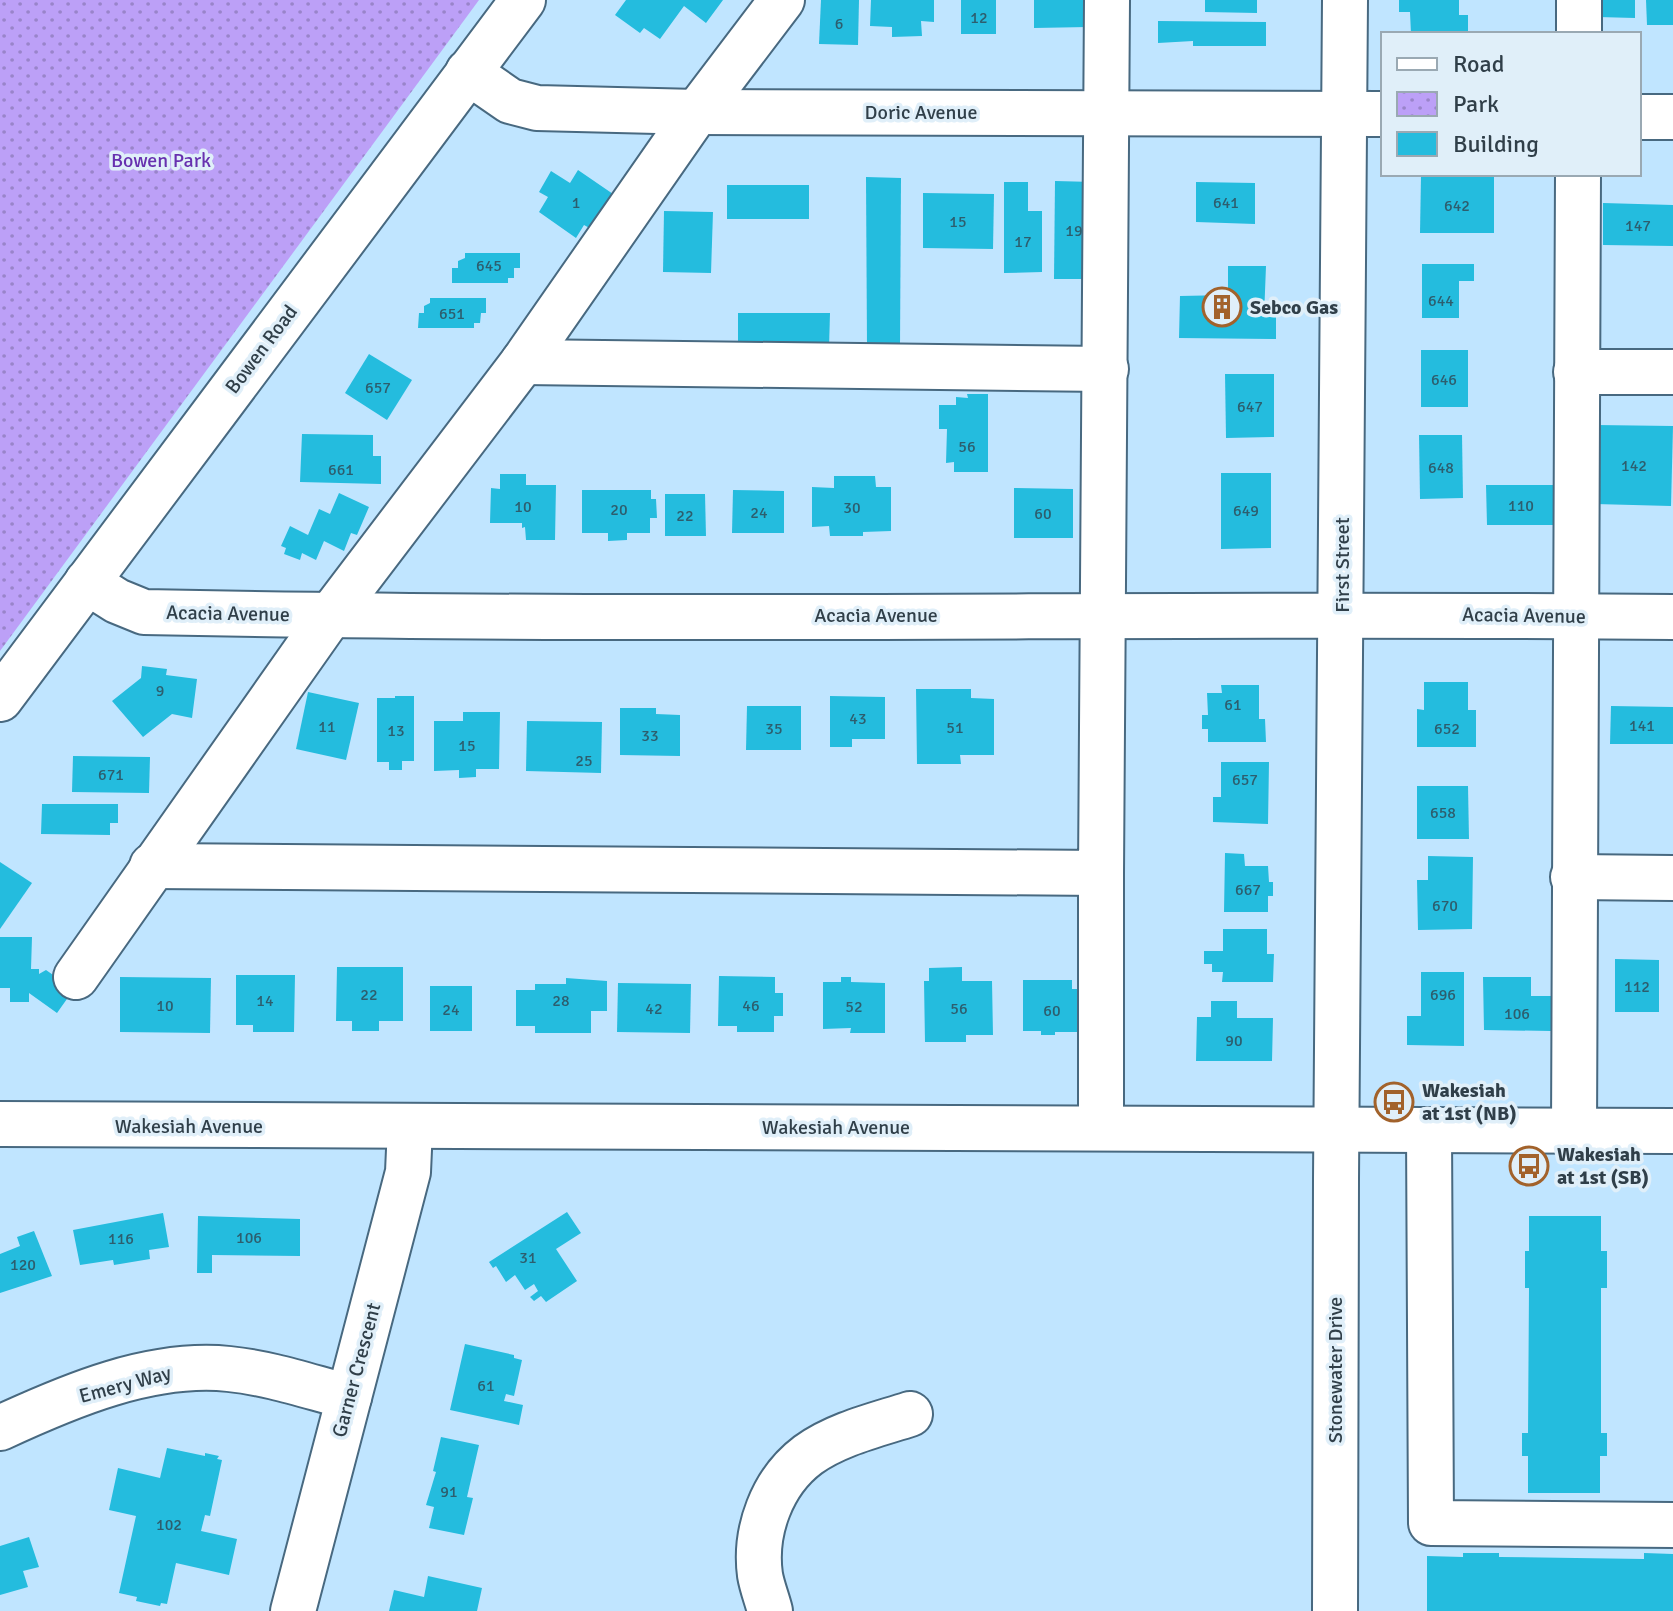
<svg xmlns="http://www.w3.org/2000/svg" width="1673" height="1611" font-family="Signika,sans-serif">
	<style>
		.park { fill: url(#park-dots) }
		.building { fill: #24bcde }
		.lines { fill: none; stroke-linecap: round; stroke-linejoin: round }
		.minor-casing { stroke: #486980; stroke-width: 48 }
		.major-casing { stroke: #486980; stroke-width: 48 }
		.minor { stroke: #fff; stroke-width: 44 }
		.major { stroke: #fff; stroke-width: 44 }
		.labels { text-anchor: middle; stroke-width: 7; stroke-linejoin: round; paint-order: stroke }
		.number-label { font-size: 16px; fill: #2d5e6e }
		.street-label { font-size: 20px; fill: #303f49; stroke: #e0eff9 }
		.park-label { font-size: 20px; fill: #6731af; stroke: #e0eff9 }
		.poi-label { font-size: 20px; font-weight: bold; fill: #303f49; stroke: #e0eff9; text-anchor: start }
	</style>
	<defs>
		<pattern id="park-dots" width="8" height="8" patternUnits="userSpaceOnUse" patternTransform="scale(2)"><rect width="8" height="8" fill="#bca0f7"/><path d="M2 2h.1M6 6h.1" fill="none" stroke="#9984ca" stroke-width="1.8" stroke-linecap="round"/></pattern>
	</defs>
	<rect width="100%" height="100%" fill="#c0e5ff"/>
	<!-- park -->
	<polygon class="park" points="0,0 479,0 0,651"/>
	<!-- building -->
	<g class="building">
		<polygon points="626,0 723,0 706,23 684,6 660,39 644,28 640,33 615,15"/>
		<polygon points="821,0 859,0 858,45 819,44"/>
		<polygon points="871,0 934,0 934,22 921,21 922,36 892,37 892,27 870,26"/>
		<rect x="961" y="0" width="35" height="34"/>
		<polygon points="1034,0 1088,0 1088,27 1034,28"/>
		<polygon points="1205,0 1257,0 1257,13 1205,12"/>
		<polygon points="1399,0 1459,0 1459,15 1468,15 1468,34 1411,34 1410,12 1399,12"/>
		<polygon points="1599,0 1635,0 1635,18 1598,17"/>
		<polygon points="1646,0 1673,0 1673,25 1647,25"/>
		<polygon points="1158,21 1266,22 1266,46 1193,46 1193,41 1158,43"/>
		<polygon points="578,170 613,194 593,230 584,225 576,238 539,212 548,197 539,192 551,171 570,183"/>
		<polygon points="1421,176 1494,177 1494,233 1420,233"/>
		<polygon points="866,177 901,178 900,346 867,346"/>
		<polygon points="1055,181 1094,182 1093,279 1054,279"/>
		<polygon points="1004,182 1028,182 1028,211 1042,211 1042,272 1004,273"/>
		<polygon points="1196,182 1255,183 1255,224 1196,222"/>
		<rect x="727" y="185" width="82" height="34"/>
		<polygon points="923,193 994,194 993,249 923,248"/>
		<polygon points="1603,203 1673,205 1673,246 1603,245"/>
		<polygon points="664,211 713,212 711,273 663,272"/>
		<polygon points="465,253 520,253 520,268 514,268 514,278 508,278 508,283 452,283 452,268 458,268 458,261 465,258"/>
		<polygon points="1422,264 1474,264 1474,281 1459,281 1459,318 1422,318"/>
		<polygon points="1228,266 1266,266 1264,317 1276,317 1276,339 1179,338 1180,296 1228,295"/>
		<polygon points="430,298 486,298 486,313 481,313 480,323 474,323 474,328 418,328 419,313 424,313 424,306 430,303"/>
		<polygon points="738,313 830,313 829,348 738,347"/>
		<rect x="1421" y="350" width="47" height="57"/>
		<polygon points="369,354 412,380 387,420 345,393"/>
		<polygon points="1225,374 1274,374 1274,437 1226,438"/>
		<polygon points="967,394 988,394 988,472 954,472 954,462 946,463 947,429 939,429 939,405 956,405 956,397 968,398"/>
		<polygon points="1596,425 1673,426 1671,506 1595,504"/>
		<polygon points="302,434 373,435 373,456 381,456 381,484 300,482"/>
		<polygon points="1419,435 1462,435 1463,498 1420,499"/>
		<polygon points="1221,473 1271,473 1271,548 1221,549"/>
		<polygon points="500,474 526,474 526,485 556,485 555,540 526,540 525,527 522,528 522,523 490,523 491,488 500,489"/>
		<polygon points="834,476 875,476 876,487 891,487 891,531 863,532 863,536 830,536 829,526 812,527 812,487 834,488"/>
		<polygon points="1486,485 1555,485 1555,525 1487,525"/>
		<polygon points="1014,488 1073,489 1073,538 1014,538"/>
		<polygon points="582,490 651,490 651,499 656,499 657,518 650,518 650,533 627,533 627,540 608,541 608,533 582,533"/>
		<polygon points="733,490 784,491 784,533 732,533"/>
		<polygon points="339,493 369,507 357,535 351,533 344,551 324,541 316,560 302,553 300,560 284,554 286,548 281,546 290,526 308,535 319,509 330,514"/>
		<polygon points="665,494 705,494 706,536 665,536"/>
		<polygon points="142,666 167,669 166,675 197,679 192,718 172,714 143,737 112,701 141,678"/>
		<polygon points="1424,682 1468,682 1468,710 1476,710 1476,747 1417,747 1417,709 1424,710"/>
		<polygon points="1221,685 1259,685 1259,719 1265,719 1266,742 1208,742 1208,729 1202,729 1202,715 1208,715 1207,693 1222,693"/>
		<polygon points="916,689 971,689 971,698 994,699 994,755 960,755 961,764 917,764"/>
		<polygon points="308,692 359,703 346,760 296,749"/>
		<polygon points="395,696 414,696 414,761 402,761 402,770 389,770 389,762 377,762 377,698 395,698"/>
		<polygon points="830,696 885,697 885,739 852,739 852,747 830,747"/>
		<polygon points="747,706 801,706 801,750 746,750"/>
		<polygon points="1611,706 1673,707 1673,744 1610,744"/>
		<polygon points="620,708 656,708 656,714 680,715 680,756 620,755"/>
		<polygon points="463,712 500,712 499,769 476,769 476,777 459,778 459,770 434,771 434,721 463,721"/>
		<polygon points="527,721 602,722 601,773 526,771"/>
		<polygon points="73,756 150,757 149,793 72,792"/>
		<polygon points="1221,762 1269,762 1268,824 1213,822 1213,797 1221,797"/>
		<polygon points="1417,786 1468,786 1469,839 1417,839"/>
		<polygon points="42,804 118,804 118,823 110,823 110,835 41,834"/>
		<polygon points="1225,853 1244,854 1245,866 1268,866 1269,882 1273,882 1273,896 1268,896 1268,912 1224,912"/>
		<polygon points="1428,856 1473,857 1472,929 1418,930 1417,880 1428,880"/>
		<polygon points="0,862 32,883 0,929"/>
		<polygon points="1223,929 1267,929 1267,954 1274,954 1273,982 1222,982 1223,972 1212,972 1212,964 1204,964 1204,951 1223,951"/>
		<polygon points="0,937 32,937 31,969 39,969 39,974 46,970 56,977 79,982 57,1013 29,993 29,1002 10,1002 10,988 0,988"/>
		<polygon points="1615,959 1659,960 1659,1012 1615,1012"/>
		<polygon points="337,967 403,967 403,1021 379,1021 379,1031 352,1031 352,1021 336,1021"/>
		<polygon points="962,967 962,981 992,981 993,1035 966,1035 966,1042 925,1042 924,981 929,981 929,968"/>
		<polygon points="1421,972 1464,972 1464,1046 1407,1045 1407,1016 1421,1016"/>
		<polygon points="236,975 295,975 294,1032 253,1032 253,1025 236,1025"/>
		<polygon points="719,976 775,977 775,993 783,993 783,1016 774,1016 774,1032 737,1032 737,1026 718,1026"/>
		<polygon points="120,977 211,978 210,1033 120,1032"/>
		<polygon points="841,977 851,977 851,982 885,983 885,1033 850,1033 851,1028 823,1029 823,982 841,982"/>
		<polygon points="1483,977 1531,977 1531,996 1551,996 1551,1031 1484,1030"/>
		<polygon points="566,978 607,981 607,1011 591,1011 591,1033 535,1033 535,1026 516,1026 516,990 535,990 535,984 566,984"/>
		<polygon points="1023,980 1072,980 1072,989 1082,989 1081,1032 1055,1032 1055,1035 1041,1035 1041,1031 1023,1031"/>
		<polygon points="618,983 691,984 690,1033 617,1032"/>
		<rect x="430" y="986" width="42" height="45"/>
		<polygon points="1211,1001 1237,1001 1237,1018 1273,1018 1272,1061 1196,1061 1197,1017 1211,1017"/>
		<polygon points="567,1212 581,1233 556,1249 577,1281 546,1302 541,1296 534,1301 530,1297 538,1291 534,1284 525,1290 515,1275 506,1282 496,1266 493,1268 489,1262"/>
		<polygon points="163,1213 169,1247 149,1250 150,1259 114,1265 113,1260 80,1265 73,1230"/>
		<polygon points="198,1216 300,1219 300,1256 212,1255 212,1273 197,1273"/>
		<polygon points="1529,1216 1601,1216 1601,1251 1607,1251 1607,1288 1601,1288 1601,1433 1607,1433 1607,1456 1600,1456 1600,1493 1528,1493 1528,1456 1522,1456 1522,1433 1528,1433 1529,1288 1525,1288 1525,1251 1529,1251"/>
		<polygon points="34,1231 52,1276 0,1293 0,1254 20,1246 17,1237"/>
		<polygon points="465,1344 514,1355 514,1358 522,1360 514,1396 506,1394 504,1401 523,1405 519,1425 450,1410"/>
		<polygon points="441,1437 479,1445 467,1497 473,1498 464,1535 429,1528 434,1507 426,1505 436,1472 433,1471"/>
		<polygon points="167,1448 205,1456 205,1453 219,1456 217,1459 222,1460 210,1516 205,1515 201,1531 237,1539 229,1575 176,1563 167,1604 161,1603 160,1606 136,1601 137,1597 119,1593 136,1516 109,1510 118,1468 160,1478"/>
		<polygon points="29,1537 39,1567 23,1571 28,1587 0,1595 0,1546"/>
		<polygon points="1463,1553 1499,1553 1499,1557 1644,1559 1644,1553 1673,1554 1673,1611 1427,1611 1427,1556 1463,1557"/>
		<polygon points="428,1576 482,1588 477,1611 389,1611 394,1590 424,1597"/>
	</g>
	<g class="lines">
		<defs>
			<g id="minor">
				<polyline points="1579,34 1579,0"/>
				<polyline points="468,72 510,101 537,108 697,112 1383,114"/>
				<polyline points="1639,117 1673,117"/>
				<polyline points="523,362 1106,369"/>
				<polyline points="1576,372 1673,372"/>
				<path d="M 87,582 L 117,601 L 144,612 C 653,623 1163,612 1673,617"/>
				<polyline points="152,866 1101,873 1107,0"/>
				<polyline points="1573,877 1673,878"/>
				<polyline points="76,977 330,616 523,362 697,112 782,0"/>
				<polyline points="1101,1128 1101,873"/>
				<polyline points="1429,1130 1431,1523 1673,1525"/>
				<polyline points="1574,1131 1578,174"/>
				<path d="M 0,1428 C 69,1396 151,1361 229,1369 C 270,1373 310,1387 349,1397"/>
				<polyline points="293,1611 408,1172 410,1127"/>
				<path d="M 770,1611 C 767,1599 762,1587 760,1575 C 754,1531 772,1482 808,1455 C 837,1434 876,1425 910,1414"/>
				<polyline points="1335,1611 1336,1179 1345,0"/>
			</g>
			<g id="major">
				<polyline points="0,699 523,0"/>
				<polyline points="0,1124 1673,1131"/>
			</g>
		</defs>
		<!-- minor casing -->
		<use href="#minor" class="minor-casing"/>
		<!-- major casing -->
		<use href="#major" class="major-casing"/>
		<!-- minor -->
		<use href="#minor" class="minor"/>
		<!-- major -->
		<use href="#major" class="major"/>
	</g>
	<!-- icons -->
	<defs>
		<symbol id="building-ring" viewBox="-11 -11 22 22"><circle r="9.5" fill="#e0eff9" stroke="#a2622b" stroke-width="1.5"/><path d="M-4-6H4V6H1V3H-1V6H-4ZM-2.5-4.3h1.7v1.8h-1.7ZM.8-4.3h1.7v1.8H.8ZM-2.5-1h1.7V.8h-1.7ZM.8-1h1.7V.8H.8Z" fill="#a2622b"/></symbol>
		<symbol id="bus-ring" viewBox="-11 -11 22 22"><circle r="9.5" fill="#e0eff9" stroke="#a2622b" stroke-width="1.5"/><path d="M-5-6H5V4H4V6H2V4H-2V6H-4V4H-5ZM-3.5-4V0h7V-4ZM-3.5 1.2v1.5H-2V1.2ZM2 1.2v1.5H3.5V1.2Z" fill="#a2622b"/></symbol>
	</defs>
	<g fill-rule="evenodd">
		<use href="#building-ring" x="1200" y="285" width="44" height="44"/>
		<use href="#bus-ring" x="1372" y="1080" width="44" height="44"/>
		<use href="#bus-ring" x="1507" y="1144" width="44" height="44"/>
	</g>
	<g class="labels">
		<!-- number labels -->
		<g class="number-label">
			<text x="979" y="23">12</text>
			<text x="839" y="29">6</text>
			<text x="576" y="208">1</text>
			<text x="1226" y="208">641</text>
			<text x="1457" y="211">642</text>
			<text x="958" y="227">15</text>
			<text x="1638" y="231">147</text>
			<text x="1074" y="236">19</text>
			<text x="1023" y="247">17</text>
			<text x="489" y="271">645</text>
			<text x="1441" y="306">644</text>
			<text x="452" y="319">651</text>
			<text x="1444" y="385">646</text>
			<text x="378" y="393">657</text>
			<text x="1250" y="412">647</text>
			<text x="967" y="452">56</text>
			<text x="1634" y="471">142</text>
			<text x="1441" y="473">648</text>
			<text x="341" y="475">661</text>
			<text x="1521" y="511">110</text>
			<text x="523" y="512">10</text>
			<text x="852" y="513">30</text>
			<text x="619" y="515">20</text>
			<text x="1246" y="516">649</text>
			<text x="759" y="518">24</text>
			<text x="1043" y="519">60</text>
			<text x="685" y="521">22</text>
			<text x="160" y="696">9</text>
			<text x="1233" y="710">61</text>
			<text x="858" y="724">43</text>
			<text x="1642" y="731">141</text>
			<text x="327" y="732">11</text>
			<text x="955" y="733">51</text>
			<text x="774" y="734">35</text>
			<text x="1447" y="734">652</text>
			<text x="396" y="736">13</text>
			<text x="650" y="741">33</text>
			<text x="467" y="751">15</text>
			<text x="584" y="766">25</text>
			<text x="111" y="780">671</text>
			<text x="1245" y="785">657</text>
			<text x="1443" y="818">658</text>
			<text x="1248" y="895">667</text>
			<text x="1445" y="911">670</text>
			<text x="1637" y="992">112</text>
			<text x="369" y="1000">22</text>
			<text x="1443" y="1000">696</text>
			<text x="265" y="1006">14</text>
			<text x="561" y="1006">28</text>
			<text x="165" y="1011">10</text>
			<text x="751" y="1011">46</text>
			<text x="854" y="1012">52</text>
			<text x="654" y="1014">42</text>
			<text x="959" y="1014">56</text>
			<text x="451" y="1015">24</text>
			<text x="1052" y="1016">60</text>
			<text x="1517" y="1019">106</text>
			<text x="1234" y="1046">90</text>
			<text x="249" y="1243">106</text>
			<text x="121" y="1244">116</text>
			<text x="528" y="1263">31</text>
			<text x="23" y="1270">120</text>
			<text x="486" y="1391">61</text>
			<text x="449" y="1497">91</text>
			<text x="169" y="1530">102</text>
		</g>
		<!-- street labels -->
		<g class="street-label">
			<text x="921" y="119">Doric Avenue</text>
			<text transform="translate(261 349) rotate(-53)" y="7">Bowen Road</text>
			<text transform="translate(1342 565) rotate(-90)" y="7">First Street</text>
			<text transform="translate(228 613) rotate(1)" y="7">Acacia Avenue</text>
			<text x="876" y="622">Acacia Avenue</text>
			<text transform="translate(1524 615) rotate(1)" y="7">Acacia Avenue</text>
			<text x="189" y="1133">Wakesiah Avenue</text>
			<text x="836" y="1134">Wakesiah Avenue</text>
			<text transform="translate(356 1370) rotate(-75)" y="7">Garner Crescent</text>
			<text transform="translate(1335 1370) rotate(-90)" y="7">Stonewater Drive</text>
			<text transform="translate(125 1384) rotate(-15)" y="7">Emery Way</text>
		</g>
		<!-- park labels -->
		<g class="park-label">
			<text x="161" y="167">Bowen Park</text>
		</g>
		<!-- poi labels -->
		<g class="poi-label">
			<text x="1250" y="314">Sebco Gas</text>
			<text x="1422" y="1097">Wakesiah<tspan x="1422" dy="23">at 1st (NB)</tspan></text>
			<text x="1557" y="1161">Wakesiah<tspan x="1557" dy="23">at 1st (SB)</tspan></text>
		</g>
	</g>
	<!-- legend -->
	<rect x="1381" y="32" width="260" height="144" fill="#e0eff9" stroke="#9aa9b3" stroke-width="2"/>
	<rect x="1397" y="58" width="40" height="12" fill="#ffffff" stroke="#9aa9b3" stroke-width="2"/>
	<text x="1453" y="72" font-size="24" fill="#303f49">Road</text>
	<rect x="1397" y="92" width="40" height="24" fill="url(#park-dots)" stroke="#9aa9b3" stroke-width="2"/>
	<text x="1453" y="112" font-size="24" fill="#303f49">Park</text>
	<rect x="1397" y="132" width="40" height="24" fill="#24bcde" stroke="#9aa9b3" stroke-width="2"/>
	<text x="1453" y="152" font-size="24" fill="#303f49">Building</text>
</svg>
